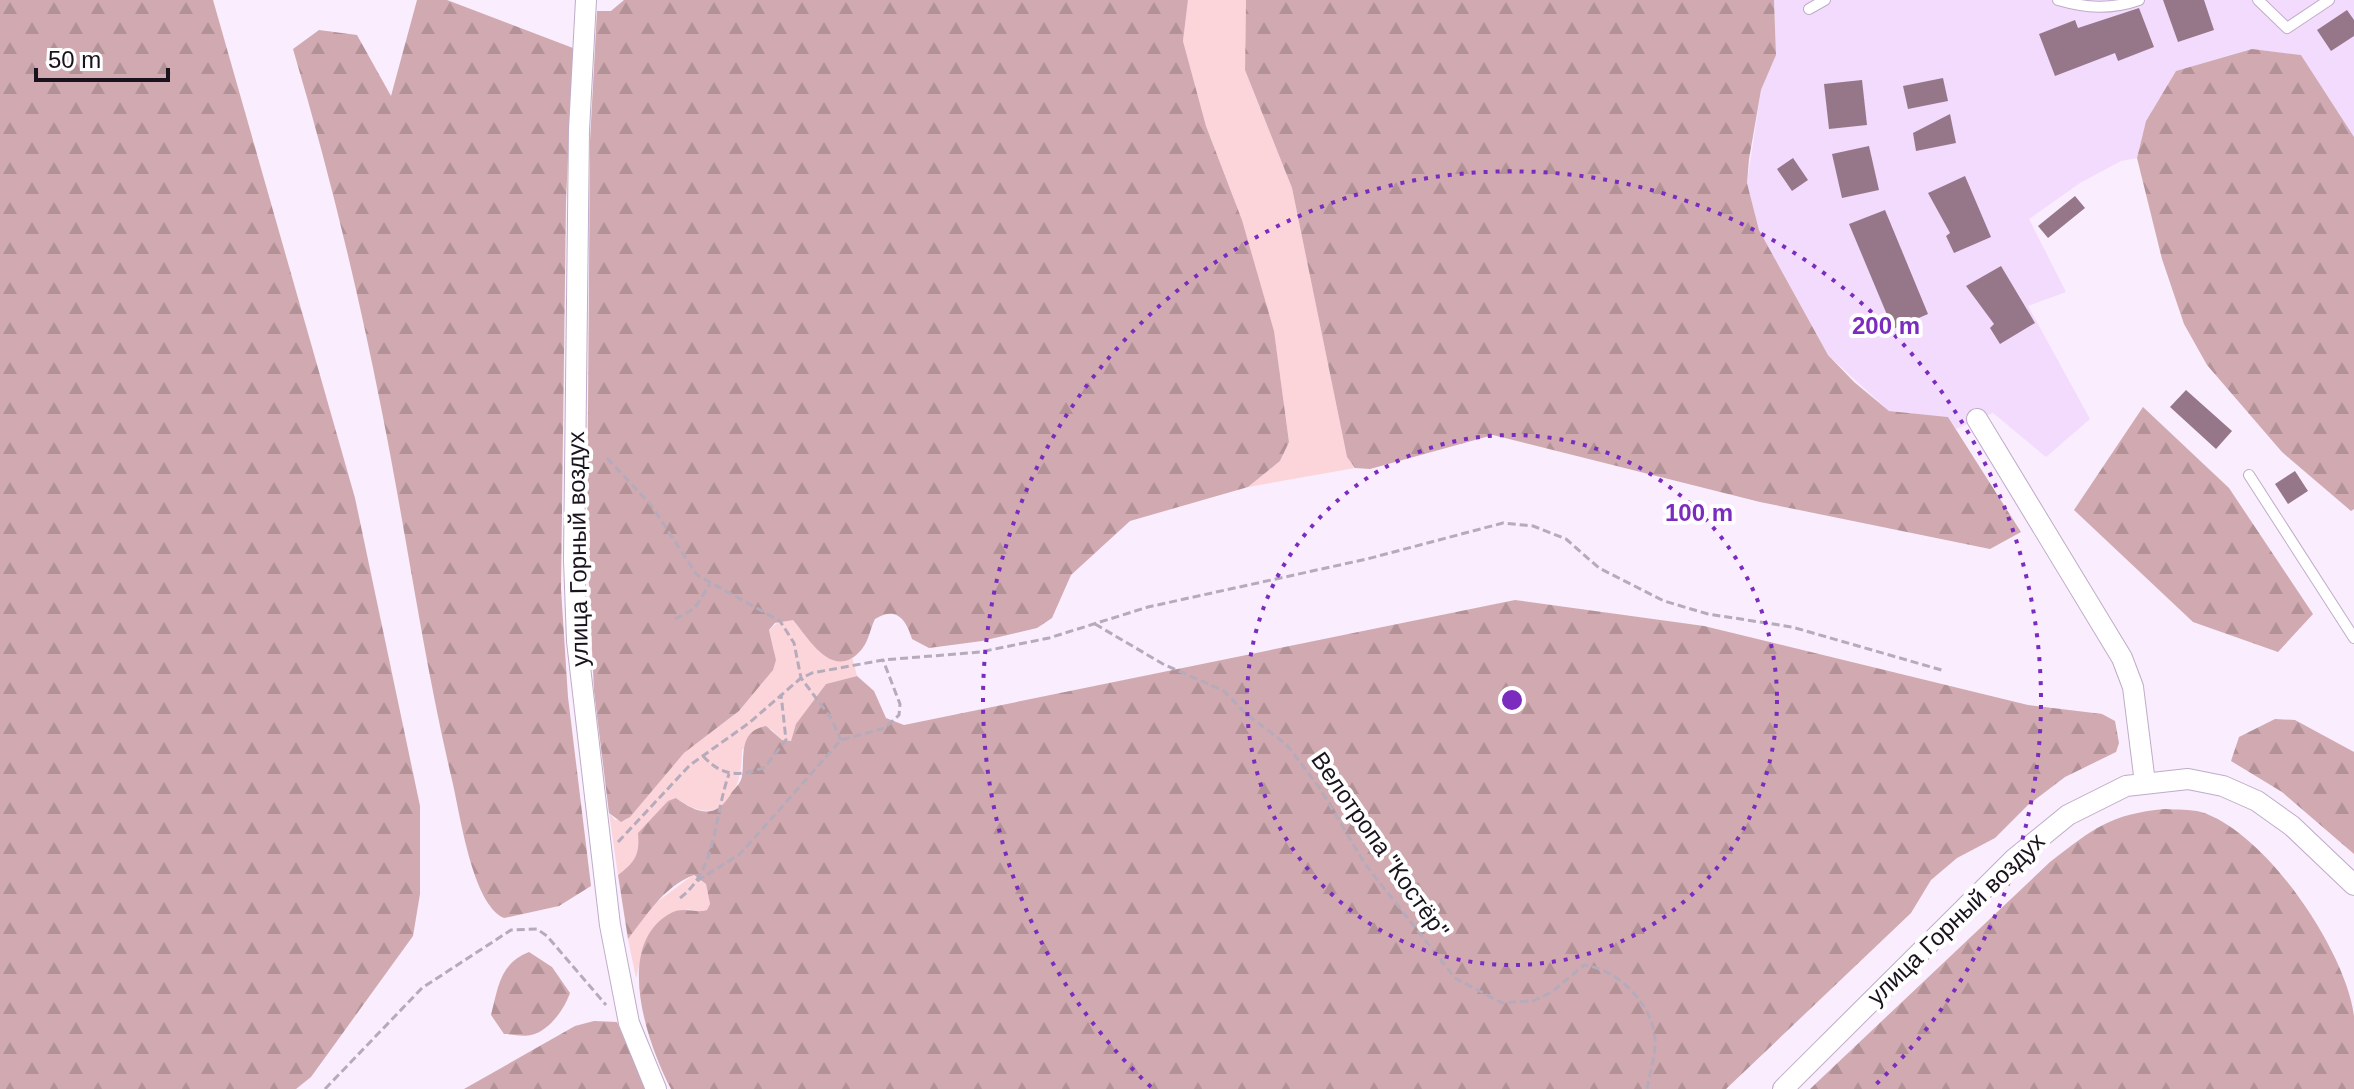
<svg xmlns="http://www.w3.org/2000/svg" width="2354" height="1089" font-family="Arial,sans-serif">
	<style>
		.built { fill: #f3dbfe }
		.green { fill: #fcd5db }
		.forest { fill: url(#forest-firs) }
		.building { fill: #957789 }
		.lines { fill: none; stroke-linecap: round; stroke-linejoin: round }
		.service-casing { stroke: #bfacc7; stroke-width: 12 }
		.minor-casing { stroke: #bfacc7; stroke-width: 22 }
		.path { stroke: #b6abba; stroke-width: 3; stroke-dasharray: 8 4; stroke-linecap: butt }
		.service { stroke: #fff; stroke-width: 10 }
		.minor { stroke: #fff; stroke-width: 20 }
		.ring { fill: none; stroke: #7b2cbf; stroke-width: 4; stroke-dasharray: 4 8 }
		.labels { text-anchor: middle; stroke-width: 8; stroke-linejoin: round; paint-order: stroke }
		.street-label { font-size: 24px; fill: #1a131d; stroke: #fff }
		.centre { fill: #7b2cbf; stroke: #fff; stroke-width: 4 }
		.ring-label { font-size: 24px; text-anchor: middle; font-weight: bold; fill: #7b2cbf; stroke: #fff; stroke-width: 8; stroke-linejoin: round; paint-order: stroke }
	</style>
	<defs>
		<pattern id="forest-firs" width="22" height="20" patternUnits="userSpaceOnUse" patternTransform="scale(2)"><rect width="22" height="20" fill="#d0aab0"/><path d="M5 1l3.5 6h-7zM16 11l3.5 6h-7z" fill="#b29197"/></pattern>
	</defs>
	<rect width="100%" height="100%" fill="#f9edfe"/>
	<!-- built -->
	<polygon class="built" points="1774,0 2354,0 2354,137 2301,55 2251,49 2176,71 2146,121 2137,158 2121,161 2080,183 2029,219 2066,292 2028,306 2090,419 2046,457 1993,413 1956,429 1948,417 1889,411 1828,355 1759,230 1747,183 1761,90 1776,55"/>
	<!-- green -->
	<g class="green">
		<polygon points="1188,0 1246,0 1245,70 1292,188 1347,457 1355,468 1248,487 1280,461 1289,442 1274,332 1242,220 1206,126 1183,41"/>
		<path d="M 782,619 L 793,620 C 811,642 820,662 852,657 L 857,676 L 826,684 L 797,724 L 791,741 L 782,740 L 771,729 L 742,750 C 742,794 722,831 676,798 L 633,863 L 618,875 L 609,813 L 615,820 L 626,820 L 684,753 L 739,711 L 773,669 L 774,650 L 769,630 Z"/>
		<polygon points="693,875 706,884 710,904 707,910 698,913 688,909 642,955 636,978 628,939 649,908"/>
	</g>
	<!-- forest -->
	<g class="forest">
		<polygon points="0,0 213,0 355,498 420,806 420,894 413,936 311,1077 296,1089 0,1089"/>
		<path d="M 417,0 L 447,0 L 573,48 L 566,201 L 561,589 L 568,697 L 591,886 L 559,906 L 504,918 C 472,904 460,813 452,780 C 423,657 406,531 381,407 C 357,286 328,167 293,49 L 319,30 L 357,35 L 391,96 Z"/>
		<path d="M 624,0 L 1188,0 L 1183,41 L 1206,126 L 1242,220 L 1274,331 L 1289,442 L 1280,461 L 1248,487 L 1130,521 L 1071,575 L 1052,618 L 1037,628 L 982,641 L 929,648 L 912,639 C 906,619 896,606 875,619 C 870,629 869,640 862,649 C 834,683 809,639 793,620 L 775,623 L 769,630 L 776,660 L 773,670 L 739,711 L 684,753 L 630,817 L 621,822 L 609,813 L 594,691 L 587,544 L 590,141 L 597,11 L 611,11 Z"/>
		<polygon points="1246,0 1774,0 1776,55 1761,90 1749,159 1747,183 1759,230 1828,355 1854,382 1889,411 1948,417 2021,532 1990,549 1760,502 1493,435 1370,469 1355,468 1347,457 1292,188 1245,70"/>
		<polygon points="2252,49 2301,55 2354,137 2354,509 2351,511 2282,452 2207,365 2184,324 2162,259 2137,158 2146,121 2176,71"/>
		<polygon points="2143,407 2229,488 2313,614 2278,652 2193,622 2074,510"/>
		<path d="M 1515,600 L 1704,626 L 2028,705 L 2102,714 L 2115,721 L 2119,743 L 2116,752 L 2065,777 L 2028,805 L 1995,838 L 1957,858 L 1931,880 L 1911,913 L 1726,1089 L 671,1089 C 648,1045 612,945 671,913 C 684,906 695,914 707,910 L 710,904 L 706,884 L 694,875 C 664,886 647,915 628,939 L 618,875 C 635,862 640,855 638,833 L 668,801 L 676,798 C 699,815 717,819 732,792 C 736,787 741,783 742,776 C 745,756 738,731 766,726 L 782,740 L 791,741 L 796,724 L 826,684 L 857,676 L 874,691 L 886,718 L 904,725 Z"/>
		<polygon points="2275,719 2295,720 2354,752 2354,854 2282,792 2231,761 2239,737"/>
		<path d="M 2165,809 C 2176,810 2190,809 2201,812 C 2266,832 2346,951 2354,1016 C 2354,1039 2354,1065 2354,1089 L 1810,1089 L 2050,862 C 2093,829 2110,814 2165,809 Z"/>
		<path d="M 529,952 L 552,967 L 570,993 C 564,1010 549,1031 531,1035 C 523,1037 512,1034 504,1034 L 491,1015 C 498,988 500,963 529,952 Z"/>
		<polygon points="594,1021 617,1022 645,1089 464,1089 575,1026"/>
	</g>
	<!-- building -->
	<g class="building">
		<polygon points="2163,0 2204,0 2214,30 2178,42"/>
		<polygon points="2139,8 2154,47 2118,61 2115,53 2055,76 2039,34 2075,20 2078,28"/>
		<polygon points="2347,10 2354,20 2354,36 2331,51 2317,30"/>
		<polygon points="1943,78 1948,101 1908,109 1903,86"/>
		<polygon points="1862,80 1867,125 1829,129 1824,84"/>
		<polygon points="1950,114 1956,143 1916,151 1913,133"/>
		<polygon points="1869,146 1879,190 1842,198 1832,154"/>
		<polygon points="1793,158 1808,180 1792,191 1777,169"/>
		<polygon points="1965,176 1991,237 1954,253 1946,236 1950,233 1928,193"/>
		<polygon points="2075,196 2085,208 2048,238 2038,226"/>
		<polygon points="1885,210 1928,314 1893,329 1849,224"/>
		<polygon points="2001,266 2035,323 2000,344 1990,328 1994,324 1966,286"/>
		<polygon points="2186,390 2232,431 2216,449 2170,407"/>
		<polygon points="2295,471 2308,491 2288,504 2275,484"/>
	</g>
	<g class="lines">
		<defs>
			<g id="service">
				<path d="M 2058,0 C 2086,8 2110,10 2139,0"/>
				<polyline points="2258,0 2287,28 2329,0"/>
				<polyline points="1809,9 1825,0"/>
				<polyline points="2249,475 2354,638"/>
			</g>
			<g id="minor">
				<polyline points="586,0 579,130 574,560 577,641 610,925 629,1023 656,1089"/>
				<polyline points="1977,419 2122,658 2133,687 2145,783"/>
				<polyline points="1783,1089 2014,859 2068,815 2126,786 2188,779 2223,786 2257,801 2292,826 2354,885"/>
			</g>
		</defs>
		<!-- service casing -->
		<use href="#service" class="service-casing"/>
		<!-- minor casing -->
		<use href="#minor" class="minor-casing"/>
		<!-- path -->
		<g class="path">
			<polyline points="607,458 651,505 697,575 780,621 794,643 801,678 831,718 841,740"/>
			<polyline points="675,619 694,609 710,584"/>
			<path d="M 1095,624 L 1163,664 L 1224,691 L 1245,713 L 1286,744 L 1319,787 L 1365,864 L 1455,978 L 1502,1003 L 1533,1001 L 1552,992 L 1584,965 C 1615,969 1648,999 1654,1032 C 1658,1050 1650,1071 1647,1089"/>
			<path d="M 703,756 C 722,777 740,777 765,767 L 786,740 L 781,694"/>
			<polyline points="618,842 690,765 749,723 801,678 812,673 883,660 980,652 1049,638 1148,607 1367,559 1503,523 1533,526 1566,539 1599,568 1664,601 1708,614 1792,627 1945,671"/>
			<polyline points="697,881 740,854 841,740 885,728 899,715 900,704 883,660"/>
			<path d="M 680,898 C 717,870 714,815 729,774"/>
			<polyline points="325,1089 422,988 511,930 537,929 547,936 606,1005"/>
		</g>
		<!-- service -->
		<use href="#service" class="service"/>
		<!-- minor -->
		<use href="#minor" class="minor"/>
	</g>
	<!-- distance rings -->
	<g class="ring">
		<circle cx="1512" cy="700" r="265"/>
		<path d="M1151 1087A529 529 0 1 1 1873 1087"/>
	</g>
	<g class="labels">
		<!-- street labels -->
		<g class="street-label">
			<text transform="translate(578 549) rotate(-91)" y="8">улица Горный воздух</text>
			<text transform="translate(1380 845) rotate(55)" y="8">Велотропа "Костёр"</text>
			<text transform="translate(1956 919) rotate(-44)" y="8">улица Горный воздух</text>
		</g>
	</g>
	<circle cx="1512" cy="700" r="12" class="centre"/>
	<g class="ring-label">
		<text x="1886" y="334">200 m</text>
		<text x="1699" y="521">100 m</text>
	</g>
	<!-- scale -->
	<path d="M36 68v12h132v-12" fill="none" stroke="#1a131d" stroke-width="4"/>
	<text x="48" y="68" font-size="24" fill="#1a131d" stroke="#ffffff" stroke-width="6" paint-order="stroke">50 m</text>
</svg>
